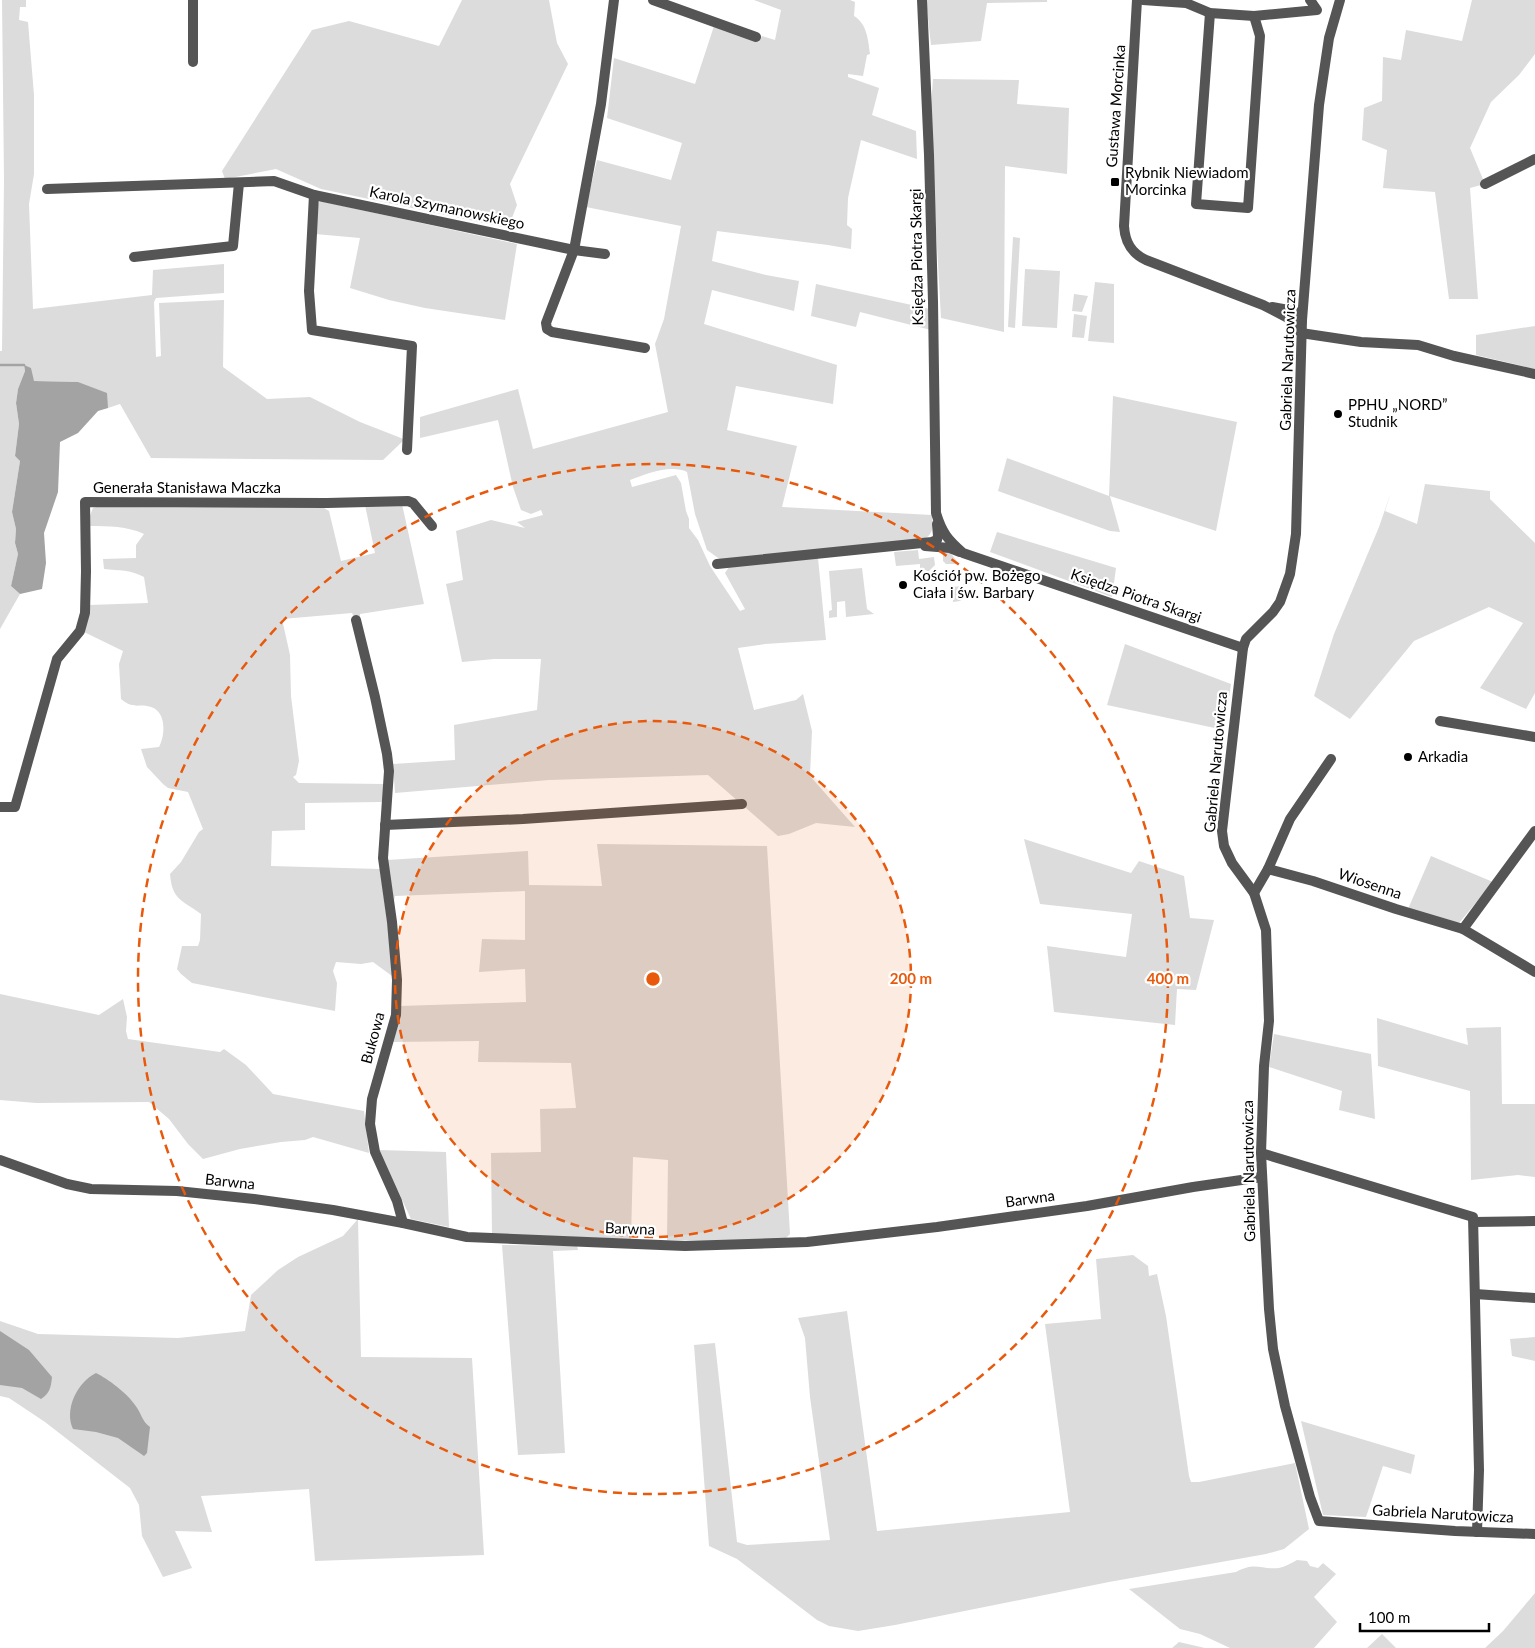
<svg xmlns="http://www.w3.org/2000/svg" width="1535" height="1648" font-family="Lato,sans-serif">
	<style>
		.green { fill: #dcdcdc }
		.water { fill: #a3a3a3 }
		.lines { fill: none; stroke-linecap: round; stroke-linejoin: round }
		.stream { stroke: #a3a3a3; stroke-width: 2.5 }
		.minor { stroke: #555; stroke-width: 10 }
		.ring { fill: none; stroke: #e8590c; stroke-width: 2.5; stroke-dasharray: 9 6 }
		.poi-dot { fill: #000; stroke: #fff; stroke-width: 2 }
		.labels { text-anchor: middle; stroke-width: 4.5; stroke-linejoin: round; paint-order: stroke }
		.street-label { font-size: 15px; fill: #000; stroke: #fff }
		.poi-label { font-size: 15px; fill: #000; stroke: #fff; text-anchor: start }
		.centre { fill: #e8590c; stroke: #fff; stroke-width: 2.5 }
		.ring-label { font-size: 15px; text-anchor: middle; font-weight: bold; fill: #e8590c; stroke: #fff; stroke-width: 4.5; stroke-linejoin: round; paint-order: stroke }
	</style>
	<rect width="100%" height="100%" fill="#fff"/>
	<!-- green -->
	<g class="green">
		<polygon points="2,0 26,0 26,7 20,7 19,20 28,22 34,95 34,174 29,204 33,309 152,295 153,270 224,264 224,293 156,298 154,302 156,357 161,356 159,303 224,300 223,367 267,399 310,397 360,422 401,438 404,440 383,460 151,458 120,404 108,408 106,404 78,382 34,381 24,366 25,371 18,389 16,403 19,424 15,456 20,461 12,512 16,529 15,543 18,554 11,586 20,594 0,629 0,351 2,351 4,180"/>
		<polygon points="462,0 549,0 557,43 568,64 510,184 517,205 508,228 321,189 276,169 225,179 222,171 312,30 349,21 439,46"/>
		<path d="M 754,0 L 850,0 L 855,2 L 854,16 C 867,24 868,39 870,54 L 867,55 L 863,76 L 848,74 L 848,77 L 879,88 L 872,115 L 916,131 L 917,159 L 861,140 L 848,198 L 847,225 L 852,229 L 851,249 L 828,245 L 717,231 L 712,261 L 766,275 L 799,281 L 794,311 L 712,290 L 704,324 L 837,365 L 833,404 L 736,386 L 727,430 L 797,446 L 782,507 L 932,515 C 933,526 934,532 925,539 L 721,560 L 707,550 L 695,514 L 687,472 C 671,464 646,474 630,480 L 632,487 L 676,475 L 681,483 L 686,511 L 689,519 L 689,528 L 698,540 L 710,566 L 740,611 L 745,609 L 725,573 L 729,567 L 818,558 L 826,640 L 765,644 L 738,648 L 754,710 L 796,700 L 803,694 L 812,731 L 810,776 L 855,827 L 816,823 L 789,834 L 778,836 L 708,775 L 549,780 L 395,793 L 393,764 L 455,760 L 454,725 L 537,710 L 541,659 L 494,659 L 462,662 L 446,584 L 463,580 L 456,531 L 491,520 L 525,528 L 517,522 L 543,515 L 541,510 L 531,514 L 521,510 L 513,487 L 498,420 L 420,438 L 420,417 L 518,389 L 533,449 L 668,412 L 655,344 L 664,319 L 681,226 L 586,207 L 597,160 L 671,180 L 682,143 L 607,118 L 614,58 L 695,84 L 714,26 L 759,42 L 762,36 L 775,40 L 781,10 Z"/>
		<polygon points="926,0 1047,0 1047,2 987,3 981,41 931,45"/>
		<polygon points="1472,0 1535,0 1535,54 1519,75 1491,102 1470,148 1485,184 1470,188 1478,299 1449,299 1435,192 1383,188 1387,150 1362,140 1364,108 1382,101 1383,57 1401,60 1406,30 1462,41"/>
		<polygon points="933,79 1019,80 1017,104 1069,108 1067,174 1005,166 1004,332 941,318 930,119"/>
		<polygon points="320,201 517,244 505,320 425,308 389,300 350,288 360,238 315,234 316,207"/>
		<polygon points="1013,237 1020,238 1015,328 1008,327"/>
		<polygon points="1025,269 1060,271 1057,328 1022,326"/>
		<polygon points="1095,282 1114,284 1114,343 1088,341"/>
		<polygon points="816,284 930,309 931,330 860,312 856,327 811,316"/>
		<polygon points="1074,294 1088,296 1082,312 1072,311"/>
		<polygon points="1074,314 1087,316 1084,338 1072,337"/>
		<polygon points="1535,326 1535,369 1476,355 1476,335"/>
		<polygon points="1113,396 1237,422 1216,531 1110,496 1120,532 1110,531 998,491 1007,458 1109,496"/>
		<polygon points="1425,484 1490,491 1490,499 1535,543 1535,693 1526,709 1480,688 1523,623 1489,607 1414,641 1350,719 1314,696 1334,634 1379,527 1391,492 1385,511 1417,524"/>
		<path d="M 402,504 L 424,604 L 360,614 L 360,617 L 354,617 L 352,613 L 282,619 L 290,655 L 291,696 L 299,761 L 296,775 L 293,777 L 299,783 L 385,784 L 387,800 L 381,802 L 305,803 L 305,830 L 272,831 L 271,866 L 380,869 L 389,935 L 392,976 L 373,962 L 361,964 L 336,962 L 333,971 L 337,983 L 335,1011 L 192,983 L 181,974 L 177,969 L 182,946 L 198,946 L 200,940 L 201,914 C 182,900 172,900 170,874 L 181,862 L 199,832 L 203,829 L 188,792 L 168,788 L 163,784 L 147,767 L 141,749 L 159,747 C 165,736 167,712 151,707 C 138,703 134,710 121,699 L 119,664 L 123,651 L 84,632 L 89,605 L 148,603 L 144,577 C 129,569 120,571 104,569 L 103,559 L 136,558 L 136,545 L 144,534 C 127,526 109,526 89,526 L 89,518 L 93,508 L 100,506 L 176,508 L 324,508 L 329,511 L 341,561 L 375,553 L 365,505 Z"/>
		<polygon points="997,532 1116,568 1112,597 990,552"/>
		<polygon points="918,550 919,559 934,557 935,565 927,573 926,570 920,571 920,564 896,566 894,552"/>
		<polygon points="943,550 949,551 959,564 946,564 943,561"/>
		<polygon points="862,568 867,609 874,614 846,617 845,601 837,602 837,617 829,618 829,611 832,610 829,571"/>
		<polygon points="963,584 964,584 966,596 960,601 953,602 952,587 963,586"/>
		<polygon points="1125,644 1231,684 1224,730 1107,705"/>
		<polygon points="1024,839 1131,873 1139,861 1184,876 1190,918 1214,920 1196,990 1177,989 1175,1025 1054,1012 1047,946 1126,957 1132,914 1040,904"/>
		<polygon points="597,844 767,846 790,1234 784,1240 711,1241 667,1240 668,1160 633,1157 631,1239 492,1234 491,1153 541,1152 540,1109 576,1108 571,1063 478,1062 479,1041 391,1042 400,1006 526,1002 525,969 479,972 482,939 525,940 525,891 395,896 394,901 387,860 528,851 529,885 602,886"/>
		<polygon points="1431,856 1493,882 1459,923 1408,909"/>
		<polygon points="0,994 99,1015 123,999 127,1017 126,1031 128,1039 220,1052 224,1049 246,1065 273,1094 364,1111 369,1153 313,1137 305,1140 281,1142 240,1149 203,1159 188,1144 169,1119 149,1102 36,1103 0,1100"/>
		<polygon points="1377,1018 1468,1045 1466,1028 1501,1027 1502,1104 1535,1104 1535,1177 1518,1175 1471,1180 1470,1091 1378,1066"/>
		<polygon points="1274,1034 1371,1054 1375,1119 1339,1110 1342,1091 1269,1067"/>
		<polygon points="379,1150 446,1152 449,1227 411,1219 398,1191 391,1182"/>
		<polygon points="358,1219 361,1357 472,1358 484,1555 315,1561 309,1489 201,1496 212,1532 175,1531 192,1568 163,1577 142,1536 139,1505 130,1488 45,1422 9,1398 0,1396 0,1321 38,1334 178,1338 245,1331 251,1295 278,1270 298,1257 343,1236"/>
		<polygon points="502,1245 577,1246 578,1250 553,1251 565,1453 518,1455"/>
		<polygon points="1133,1255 1148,1266 1149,1276 1157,1274 1166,1316 1189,1476 1191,1482 1199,1482 1295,1463 1309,1529 1284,1549 1266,1554 1109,1582 895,1625 858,1631 829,1626 817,1620 737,1559 709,1546 694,1345 715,1343 737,1542 747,1545 830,1540 810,1397 805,1338 798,1318 847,1311 877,1531 1070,1512 1045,1324 1101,1319 1096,1259"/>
		<polygon points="1535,1337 1535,1361 1512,1356 1510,1339"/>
		<polygon points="1301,1421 1415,1455 1411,1474 1383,1466 1366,1517 1323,1515"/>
		<path d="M 1297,1560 L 1307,1561 L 1310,1566 L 1318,1568 L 1323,1563 L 1336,1574 L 1314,1597 L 1337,1622 L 1314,1648 L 1230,1648 L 1200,1634 L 1180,1629 L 1129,1589 L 1236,1572 C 1256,1561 1260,1570 1279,1568 C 1285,1567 1291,1563 1297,1560 Z"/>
		<polygon points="1535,1593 1535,1648 1485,1648 1503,1631"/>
		<polygon points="1382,1634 1396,1648 1367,1648"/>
		<polygon points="1179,1642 1205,1648 1172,1648"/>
	</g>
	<!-- water -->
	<g class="water">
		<polygon points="24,365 31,368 34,381 78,382 107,393 108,408 98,411 78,433 60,442 58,492 44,533 46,563 42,589 20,594 11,586 18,554 15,543 16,529 12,512 20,461 15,456 19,424 16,403 18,389 25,371"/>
		<path d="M 0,1331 L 29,1350 L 52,1377 C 51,1387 50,1393 41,1399 L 22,1388 L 0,1385 Z"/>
		<path d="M 96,1373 C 108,1379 127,1393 135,1405 C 142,1414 141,1420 150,1427 L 147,1453 L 144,1456 L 118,1438 L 96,1432 L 73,1429 C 64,1410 77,1382 96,1373 Z"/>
	</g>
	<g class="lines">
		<!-- stream -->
		<polyline class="stream" points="0,365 24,365"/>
		<!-- minor -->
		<g class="minor">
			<polyline points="193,0 193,62"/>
			<polyline points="614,0 601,104 574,250 546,323 547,329 552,332 645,348"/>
			<polyline points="653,0 756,37"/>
			<path d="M 922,0 L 929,155 L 933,302 L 936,513 C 942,533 948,540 963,553 L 1243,648"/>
			<path d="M 1137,0 L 1124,226 C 1125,242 1131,253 1146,260 L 1263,305 L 1290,319 L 1301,333 L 1361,342 L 1418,345 L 1454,356 L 1535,374"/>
			<polyline points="1143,0 1186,3 1210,13 1254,16 1317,10 1310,0"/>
			<polyline points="1340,0 1329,38 1319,105 1302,320 1296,534 1290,574 1280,602 1273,612 1246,639 1243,648 1222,831 1224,846 1232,863 1254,893 1266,930 1269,1021 1264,1066 1261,1153 1269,1309 1273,1349 1285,1406 1310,1497 1319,1521 1455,1531 1535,1534"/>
			<polyline points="1210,13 1196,204 1248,208 1260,36 1254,16"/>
			<polyline points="1485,184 1535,159"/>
			<polyline points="47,189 274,181 314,195 574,250 605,254"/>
			<polyline points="314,195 309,291 312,330 412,346 407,450"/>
			<polyline points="134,257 233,246 239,183"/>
			<polyline points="1272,307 1294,311 1302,320 1299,320"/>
			<polyline points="925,546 950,548 960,552"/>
			<polyline points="717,564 932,542 937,540 938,536 937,524"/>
			<polyline points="356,620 375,697 387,754 389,771 383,858 392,922 397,980 396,1015 372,1099 370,1124 375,1152 397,1201 403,1223"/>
			<polyline points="1440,721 1535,737"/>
			<polyline points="0,807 15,807 57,659 80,631 85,613 86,571 85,502 327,503 408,501 413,503 432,526"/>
			<polyline points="385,825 523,819 742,804"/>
			<polyline points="1268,869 1290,819 1331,759"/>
			<polyline points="1254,893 1268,869 1313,881 1396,909 1463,929 1535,972"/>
			<polyline points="1463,929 1535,831"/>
			<polyline points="1261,1153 1473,1217 1479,1470 1477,1532"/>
			<polyline points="0,1160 67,1184 91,1189 177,1191 254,1199 333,1210 403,1223 467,1237 685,1246 807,1242 937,1227 1087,1206 1193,1187 1262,1177"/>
			<polyline points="1474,1222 1535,1221"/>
			<polyline points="1475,1294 1535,1298"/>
		</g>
	</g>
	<!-- distance rings -->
	<circle cx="653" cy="979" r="258" fill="#e8590c" fill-opacity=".12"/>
	<g class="ring">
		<circle cx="653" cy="979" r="258"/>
		<circle cx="653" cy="979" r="515"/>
	</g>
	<!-- markers -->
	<g class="poi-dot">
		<rect x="1110" y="177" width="10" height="10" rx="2.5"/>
		<circle cx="1338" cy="414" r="5"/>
		<circle cx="903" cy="585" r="5"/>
		<circle cx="1408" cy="757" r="5"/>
	</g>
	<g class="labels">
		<!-- street labels -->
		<g class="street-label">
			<text transform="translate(1116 106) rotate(-86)" y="5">Gustawa Morcinka</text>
			<text transform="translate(447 208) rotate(12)" y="5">Karola Szymanowskiego</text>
			<text transform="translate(917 257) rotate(-91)" y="5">Księdza Piotra Skargi</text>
			<text transform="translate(1288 360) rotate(-88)" y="5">Gabriela Narutowicza</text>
			<text x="187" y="493">Generała Stanisława Maczka</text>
			<text transform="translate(1136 596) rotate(19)" y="5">Księdza Piotra Skargi</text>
			<text transform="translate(1216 762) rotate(-85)" y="5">Gabriela Narutowicza</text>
			<text transform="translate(1370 884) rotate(19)" y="5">Wiosenna</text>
			<text transform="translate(373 1038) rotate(-75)" y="5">Bukowa</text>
			<text transform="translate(1249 1171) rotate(-91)" y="5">Gabriela Narutowicza</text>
			<text transform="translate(230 1182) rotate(6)" y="5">Barwna</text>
			<text transform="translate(1030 1199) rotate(-8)" y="5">Barwna</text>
			<text transform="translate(630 1229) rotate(2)" y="5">Barwna</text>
			<text transform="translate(1443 1514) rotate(3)" y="5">Gabriela Narutowicza</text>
		</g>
		<!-- poi labels -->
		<g class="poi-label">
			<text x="1125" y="178">Rybnik Niewiadom<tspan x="1125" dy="17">Morcinka</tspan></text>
			<text x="1348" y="410">PPHU „NORD”<tspan x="1348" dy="17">Studnik</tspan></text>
			<text x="913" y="581">Kościół pw. Bożego<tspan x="913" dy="17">Ciała i św. Barbary</tspan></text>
			<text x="1418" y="762">Arkadia</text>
		</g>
	</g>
	<circle cx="653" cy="979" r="8" class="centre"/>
	<g class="ring-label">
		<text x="911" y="984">200 m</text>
		<text x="1168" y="984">400 m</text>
	</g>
	<!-- scale -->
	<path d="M1360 1623v8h129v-8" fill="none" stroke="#000000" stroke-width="2.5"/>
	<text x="1368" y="1623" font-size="15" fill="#000000" stroke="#ffffff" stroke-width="4" paint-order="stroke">100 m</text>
</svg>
